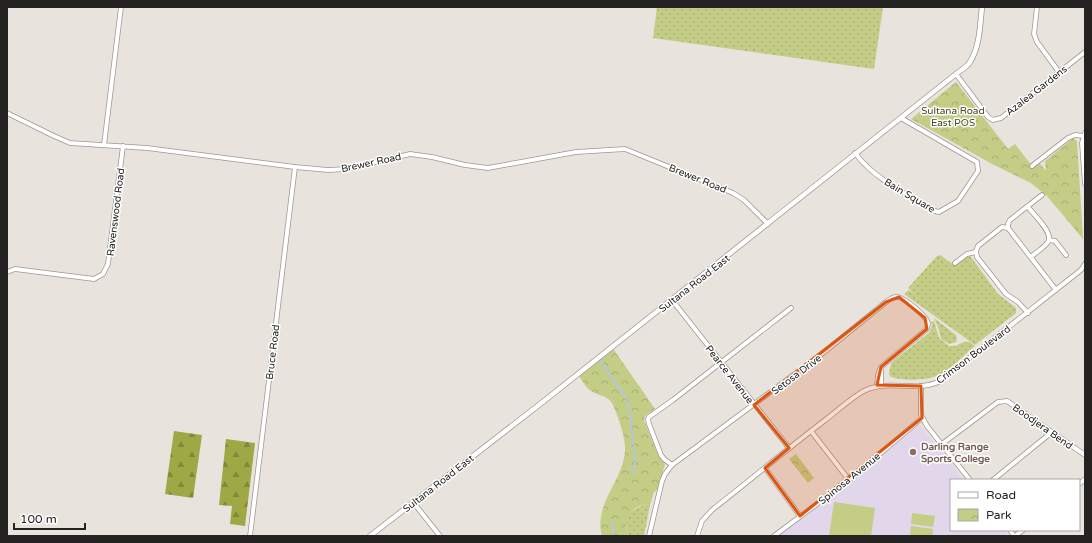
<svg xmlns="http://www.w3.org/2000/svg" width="1092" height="543" font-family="'Varela Round',sans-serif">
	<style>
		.education { fill: #e1d6ea }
		.grass { fill: url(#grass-dots) }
		.forest { fill: url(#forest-firs) }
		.park { fill: url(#park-crowns) }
		.pitch { fill: #c3cd85 }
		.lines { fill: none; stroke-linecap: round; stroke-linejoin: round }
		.stream { stroke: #aec6f7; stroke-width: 1.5 }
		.minor-casing { stroke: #9d9793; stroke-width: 5.5 }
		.tertiary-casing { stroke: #9d9793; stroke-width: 6 }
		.minor { stroke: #fff; stroke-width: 4 }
		.tertiary { stroke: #fff; stroke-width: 4.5 }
		.marked { fill: #de560d; fill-opacity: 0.2; stroke: #de560d; stroke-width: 3; stroke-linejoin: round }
		.education-dot { fill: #8d6e63; stroke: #fff; stroke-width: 1.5 }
		.labels { text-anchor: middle; stroke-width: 3; stroke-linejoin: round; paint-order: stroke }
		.street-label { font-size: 10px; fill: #252321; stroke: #fff }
		.park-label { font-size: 10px; fill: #444920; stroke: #fff }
		.education-label { font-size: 10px; font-weight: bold; fill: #785e54; stroke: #fff; text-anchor: start }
	</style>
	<defs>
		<pattern id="grass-dots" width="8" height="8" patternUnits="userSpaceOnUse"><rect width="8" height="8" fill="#c3cd85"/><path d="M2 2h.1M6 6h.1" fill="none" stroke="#a7b073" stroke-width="1.8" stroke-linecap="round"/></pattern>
		<pattern id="forest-firs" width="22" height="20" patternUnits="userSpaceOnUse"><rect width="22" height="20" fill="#9ea946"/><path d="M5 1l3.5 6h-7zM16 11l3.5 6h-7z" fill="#81893a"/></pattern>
		<pattern id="park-crowns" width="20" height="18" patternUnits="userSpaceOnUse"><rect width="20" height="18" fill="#c3cd85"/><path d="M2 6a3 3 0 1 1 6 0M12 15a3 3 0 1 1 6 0" fill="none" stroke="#a7b073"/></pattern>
	</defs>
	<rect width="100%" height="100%" fill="#e9e3de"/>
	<!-- education -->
	<polygon class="education" points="919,424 964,480 951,480 951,530 1004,530 1008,536 777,536"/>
	<!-- grass -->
	<g class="grass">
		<polygon points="657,7 883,7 874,69 653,38"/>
		<polygon points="968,253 998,294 1016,308 1016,313 975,345 904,294 909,290 916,295 908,288 937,256 940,255 954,265"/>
		<polygon points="934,318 956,335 957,338 956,342 949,344 941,339 938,327"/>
		<path d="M 934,321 L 939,338 L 949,346 L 955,346 L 964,342 L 970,342 L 975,346 C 964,355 953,367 941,374 C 929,381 904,381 891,377 L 889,374 L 891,363 L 930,332 L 932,325 L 931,322 Z"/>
		<path d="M 647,504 L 650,505 L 644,536 L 629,536 C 621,518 630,509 647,504 Z"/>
	</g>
	<!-- forest -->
	<g class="forest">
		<polygon points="174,431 202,435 193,498 165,494"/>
		<polygon points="226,439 255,443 245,526 230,524 232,506 219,505"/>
	</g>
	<!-- park -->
	<g class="park">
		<polygon points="956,82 1008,149 1015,144 1032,166 1038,161 1046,171 1045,161 1073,138 1077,141 1083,239 1047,196 1031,183 994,165 911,119"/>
		<path d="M 612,347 L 655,409 L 645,416 L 644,420 L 658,455 L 665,464 L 658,489 L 654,492 L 650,505 C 638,502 625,514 626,527 C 626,530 628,533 629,536 L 602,536 C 593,504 624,480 625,450 C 626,438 617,413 612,403 C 607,395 598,396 591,391 C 585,387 582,380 578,374 Z"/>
		<polygon points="796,454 814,478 808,483 789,459"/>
	</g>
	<!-- pitch -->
	<g class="pitch">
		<polygon points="834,502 875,508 871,536 829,536"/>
		<polygon points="912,513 935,516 933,527 911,524"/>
		<polygon points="911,526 933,529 932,536 910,536"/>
	</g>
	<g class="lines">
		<!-- stream -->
		<g class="stream">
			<polyline points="599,358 616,384 624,395 629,406 635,458 633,474"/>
			<polyline points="612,522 614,536"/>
		</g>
		<defs>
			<g id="minor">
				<polyline points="1037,7 1034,34 1037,42 1059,72"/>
				<polyline points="956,74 988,117 993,120 1001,118 1085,52"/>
				<polyline points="7,113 54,136 70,143 147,148 295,167 328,170 347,169 410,154 432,157 465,165 488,168 576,152 625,149 733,193 744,200 768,224"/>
				<polyline points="1085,133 1082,143 1085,184"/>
				<polyline points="104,145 121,7"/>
				<path d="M 855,153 C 874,179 908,195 935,211 L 939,212 L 958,201 L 978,171 L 977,162 L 901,118"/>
				<polyline points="1032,166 1068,138 1075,135 1084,136"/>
				<path d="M 1028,207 C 1034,215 1054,233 1048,242 C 1044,248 1036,252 1031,257"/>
				<polyline points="1008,228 1008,224 1010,220 1042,195"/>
				<polyline points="1049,240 1055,241 1066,255"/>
				<polyline points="955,263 967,254 976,252"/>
				<polyline points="7,272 15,269 94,279 103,274 108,264 123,146"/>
				<polyline points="672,300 789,448"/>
				<polyline points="1028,313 1018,302 1006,294 977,257 976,251 978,246 1002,227 1008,228 1056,290"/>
				<polyline points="881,371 881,385"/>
				<polyline points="921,386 921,415 927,426 970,480"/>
				<polyline points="811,431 849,480"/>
				<polyline points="942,444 998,402 1007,401 1085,455"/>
				<polyline points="672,465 664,459 661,455 649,424 648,419 649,417 673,400 791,308"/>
				<polyline points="765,468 800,516"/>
				<polyline points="993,480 1052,432"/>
				<polyline points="1079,484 1085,479"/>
				<polyline points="413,502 440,536"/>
				<polyline points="1010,530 1014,536"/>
				<polyline points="250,536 295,167"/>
				<path d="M 649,536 L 662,481 L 665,474 L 672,465 L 823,353 L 886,302 C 889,300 893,296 897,297 C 904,297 926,316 928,323 C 928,325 927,327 927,329 L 881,367 L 878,375 L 877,386"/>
				<path d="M 697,536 L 702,521 L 712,510 C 749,481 786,450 824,421 C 836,412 853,396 866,390 C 890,379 917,393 940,381 L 1081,270 L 1085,264"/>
				<polyline points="774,536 849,480 922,418"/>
				<polyline points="1015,536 1023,530"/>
			</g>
			<path id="tertiary" d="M 370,536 L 544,401 L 956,74 C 961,70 967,67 970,62 C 980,46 980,25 982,7"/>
		</defs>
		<!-- minor casing -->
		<use href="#minor" class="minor-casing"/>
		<!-- tertiary casing -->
		<use href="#tertiary" class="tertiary-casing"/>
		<!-- minor -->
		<use href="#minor" class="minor"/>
		<!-- tertiary -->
		<use href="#tertiary" class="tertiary"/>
	</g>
	<!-- marked area -->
	<path class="marked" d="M 899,297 L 925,318 L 927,329 L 881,367 L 877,385 L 921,386 L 922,418 L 800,516 L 765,468 L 789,448 L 754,405 L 886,302 Z"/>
	<!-- markers -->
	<circle class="education-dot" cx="913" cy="452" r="4"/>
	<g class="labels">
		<!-- street labels -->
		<g class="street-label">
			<text transform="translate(1036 90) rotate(-38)" y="4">Azalea Gardens</text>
			<text transform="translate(371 162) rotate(-12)" y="4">Brewer Road</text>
			<text transform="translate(698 178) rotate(22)" y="4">Brewer Road</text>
			<text transform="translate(910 195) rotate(31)" y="4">Bain Square</text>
			<text transform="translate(115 212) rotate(-83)" y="4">Ravenswood Road</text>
			<text transform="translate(694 283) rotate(-38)" y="4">Sultana Road East</text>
			<text transform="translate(272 352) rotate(-83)" y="4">Bruce Road</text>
			<text transform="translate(973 354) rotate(-37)" y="4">Crimson Boulevard</text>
			<text transform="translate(730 374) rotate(52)" y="4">Pearce Avenue</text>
			<text transform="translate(796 374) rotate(-37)" y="4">Setosa Drive</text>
			<text transform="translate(1043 426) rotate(35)" y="4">Boodjera Bend</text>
			<text transform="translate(849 478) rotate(-39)" y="4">Spinosa Avenue</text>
			<text transform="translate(438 483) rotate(-38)" y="4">Sultana Road East</text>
		</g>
		<!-- park labels -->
		<g class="park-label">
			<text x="953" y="114">Sultana Road<tspan x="953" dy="12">East POS</tspan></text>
		</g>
		<!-- education labels -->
		<g class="education-label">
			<text x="921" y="450">Darling Range<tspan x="921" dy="12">Sports College</tspan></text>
		</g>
	</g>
	<!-- border -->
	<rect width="1092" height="543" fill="none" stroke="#252321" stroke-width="16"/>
	<!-- legend -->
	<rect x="950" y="479" width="130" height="52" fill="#ffffff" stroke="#a8a7a6"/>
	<rect x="958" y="492" width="20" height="6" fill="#ffffff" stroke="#a8a7a6"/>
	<text x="986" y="499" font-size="12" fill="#252321">Road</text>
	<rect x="958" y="509" width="20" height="12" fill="url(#park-crowns)" stroke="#a8a7a6"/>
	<text x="986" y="519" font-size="12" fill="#252321">Park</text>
	<!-- scale -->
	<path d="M14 523v6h71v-6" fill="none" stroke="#252321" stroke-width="2"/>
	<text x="20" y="523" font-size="12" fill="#252321" stroke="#ffffff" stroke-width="3" paint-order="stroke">100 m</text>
</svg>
